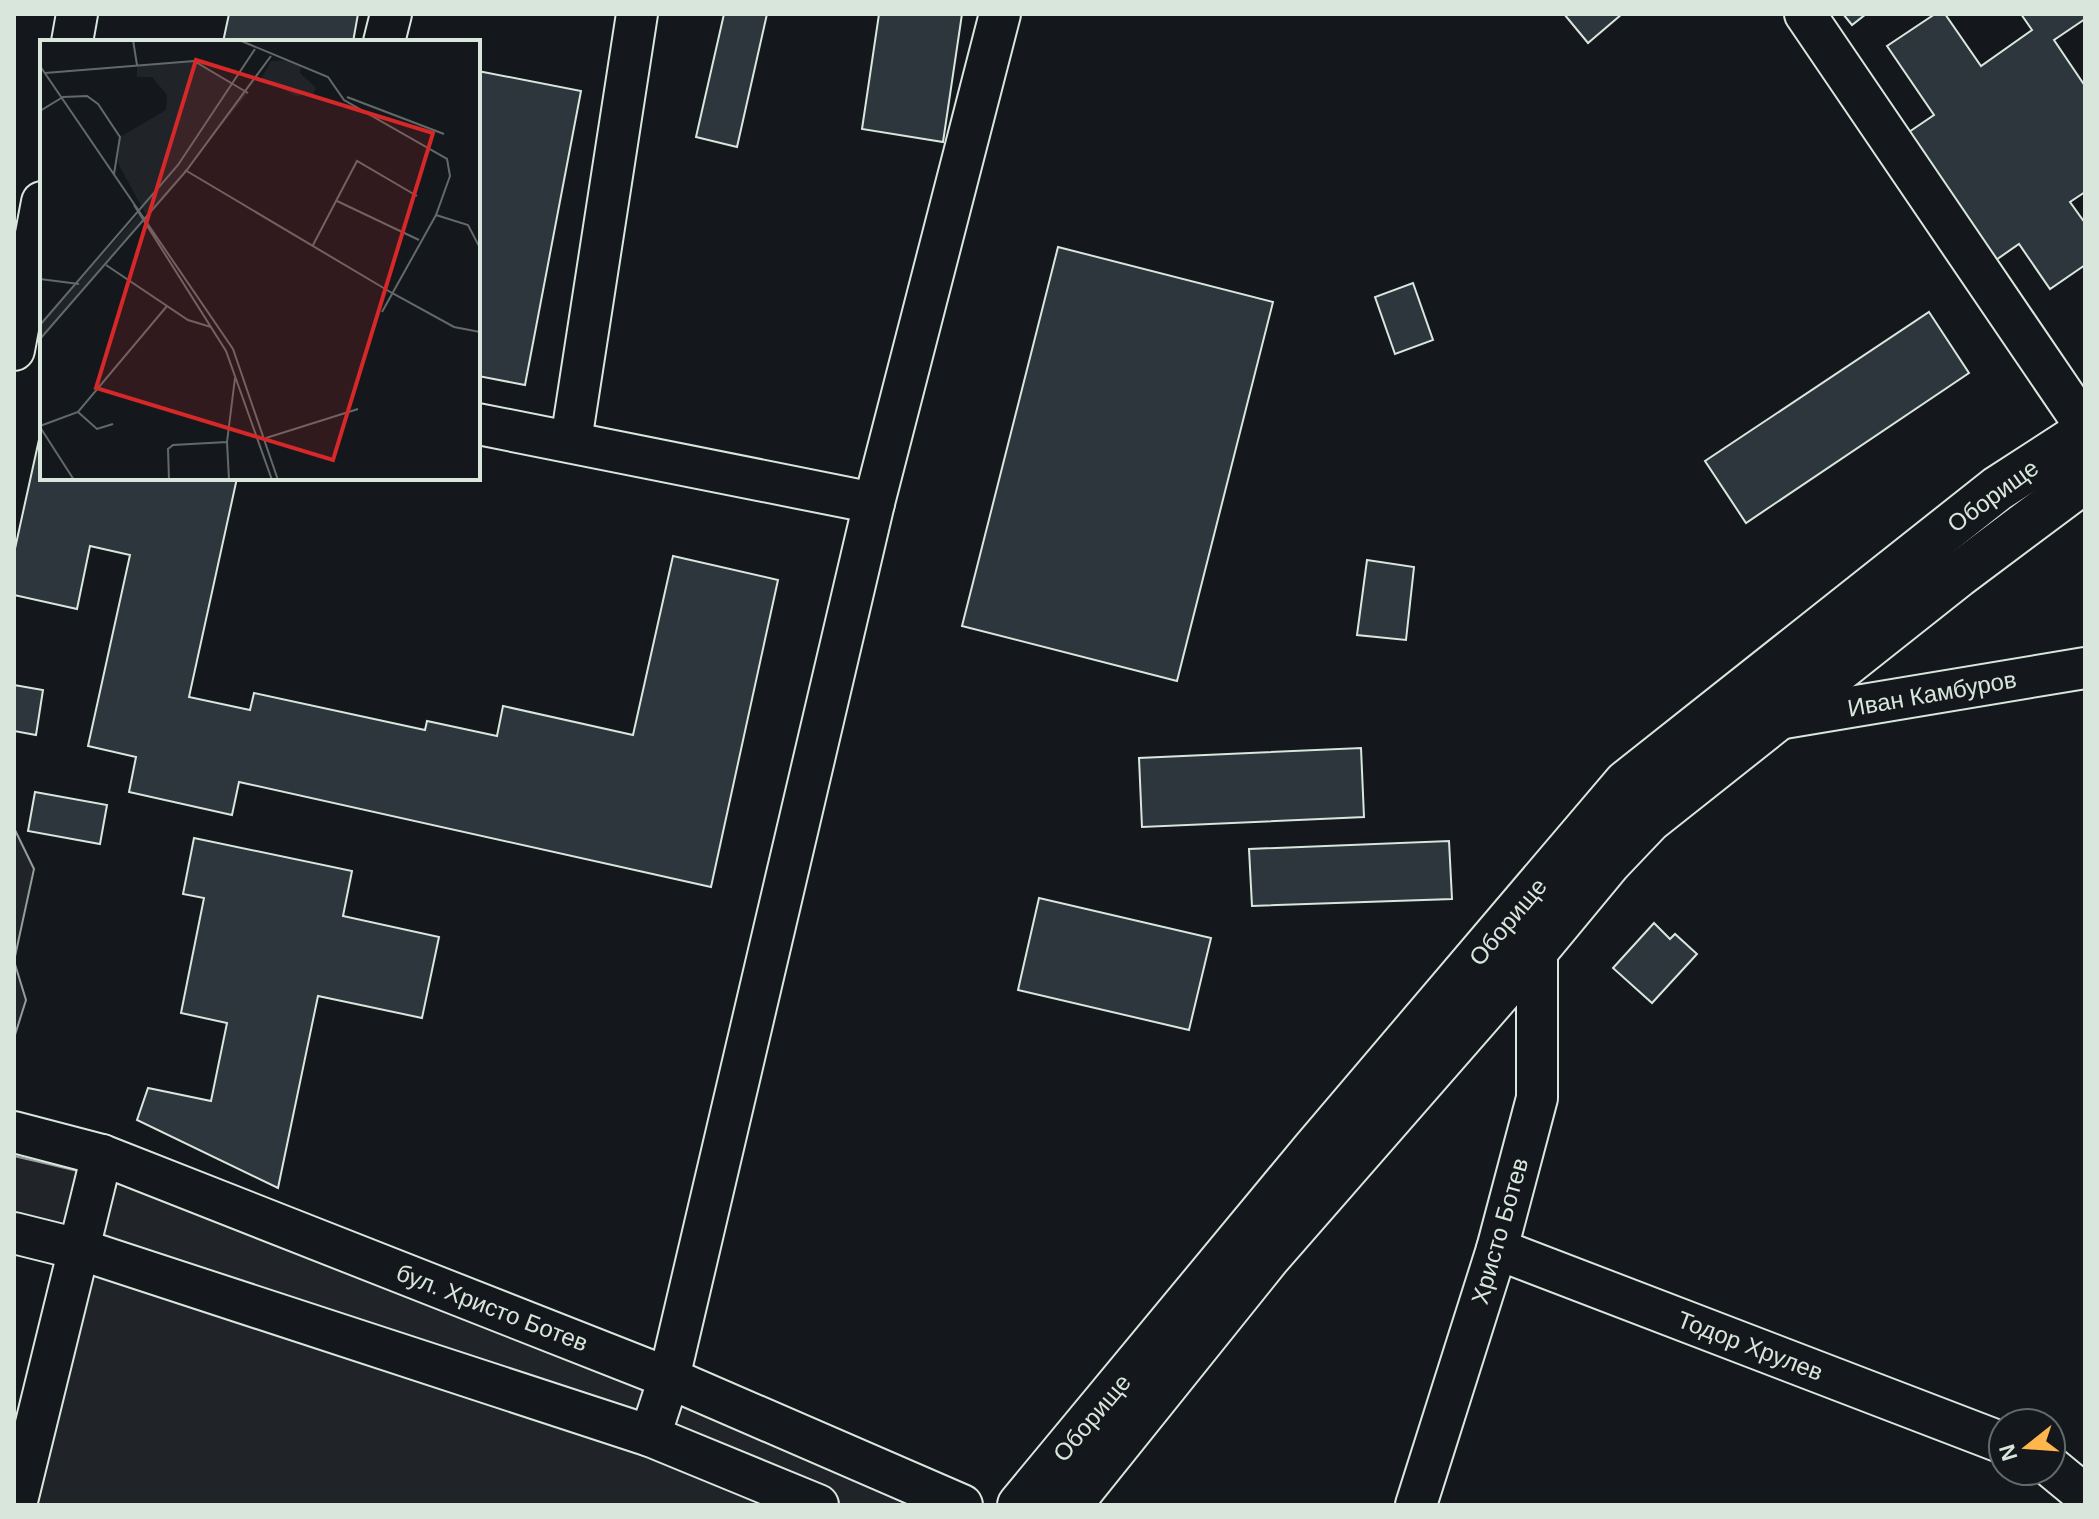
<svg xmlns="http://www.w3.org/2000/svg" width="2099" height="1519" font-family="Arial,sans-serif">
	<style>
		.green { fill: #202428; stroke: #939e99; stroke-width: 2 }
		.building { fill: #2c363c; stroke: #d8e6dc; stroke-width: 2 }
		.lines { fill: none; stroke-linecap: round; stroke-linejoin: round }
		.minor-casing { stroke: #d8e6dc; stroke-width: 44 }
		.major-casing { stroke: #d8e6dc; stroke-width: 48 }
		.minor { stroke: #14181c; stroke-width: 40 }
		.major { stroke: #14181c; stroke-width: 44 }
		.labels { text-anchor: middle; stroke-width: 6; stroke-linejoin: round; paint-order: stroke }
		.street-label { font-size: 24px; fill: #d8e6dc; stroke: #14181c }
		.inset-road { fill: none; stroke: #626a69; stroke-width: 2 }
		.view { fill: #d62828; fill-opacity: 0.15; stroke: #d62828; stroke-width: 4 }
		.inset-edge { fill: none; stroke: #d8e6dc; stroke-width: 4 }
	</style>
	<rect width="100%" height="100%" fill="#14181c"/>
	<!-- green -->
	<g class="green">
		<polygon points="14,828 34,869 14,961 26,1000 14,1038"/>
		<polygon points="102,1155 962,1505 16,1505"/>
		<polygon points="14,1156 82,1172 68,1231 14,1218"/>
	</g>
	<!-- building -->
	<g class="building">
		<polygon points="229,14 358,14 353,42 223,42"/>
		<polygon points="724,14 767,14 737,147 696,137"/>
		<polygon points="879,14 962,14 943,142 862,129"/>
		<polygon points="1564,14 1622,14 1588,43"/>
		<polygon points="1843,14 1866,14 1852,25"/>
		<polygon points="1935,14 1945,14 1981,66 2032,30 2021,14 2085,14 2085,19 2054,40 2085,86 2085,192 2070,202 2085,223 2085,265 2050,289 2019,244 1993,262 1906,134 1934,115 1887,46"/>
		<polygon points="478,71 581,91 525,385 478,376"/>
		<polygon points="1058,247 1273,302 1177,681 962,626"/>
		<polygon points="1413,283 1433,340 1395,354 1375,297"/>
		<polygon points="1929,312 1969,373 1746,523 1705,461"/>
		<polygon points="42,426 42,478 237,478 189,697 250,710 254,693 425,730 427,721 497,736 503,706 633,735 673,556 778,580 711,887 239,782 232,815 129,792 136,757 88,746 130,555 90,546 77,609 14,595 14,553"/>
		<polygon points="1367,560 1414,567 1406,640 1357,635"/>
		<polygon points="14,685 43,690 36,735 14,731"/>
		<polygon points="1361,748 1364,817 1142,827 1139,758"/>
		<polygon points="35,792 107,805 100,844 28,831"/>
		<polygon points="194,838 352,871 343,916 439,937 422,1018 318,996 278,1188 137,1120 148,1088 211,1101 227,1023 181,1013 204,898 183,894"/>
		<polygon points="1449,841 1452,899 1252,906 1249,849"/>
		<polygon points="1039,898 1211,938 1189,1030 1018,990"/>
		<polygon points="1654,923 1670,939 1675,934 1697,954 1652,1003 1613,968"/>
	</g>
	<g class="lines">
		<defs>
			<g id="minor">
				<polyline points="1805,14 2085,426"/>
				<polyline points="72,42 77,14"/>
				<polyline points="384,42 391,14"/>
				<polyline points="14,350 42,202"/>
				<polyline points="478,424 874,503"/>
				<polyline points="571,441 637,14"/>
				<polyline points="1778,719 2085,668"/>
				<polyline points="14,1132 102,1155 669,1378 962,1505"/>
				<polyline points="14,1233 82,1250 650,1436 818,1505"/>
				<polyline points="1497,1249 2003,1443"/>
				<polyline points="650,1436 669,1378 874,503 1000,14"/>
				<polyline points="2051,1467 2085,1495"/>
				<polyline points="16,1505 102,1155"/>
				<polyline points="1416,1505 1497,1249 1537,1098 1537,949"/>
			</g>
			<g id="major">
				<polyline points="1020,1505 1314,1150 1626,783 1997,489 2085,432"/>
				<polyline points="1069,1505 1268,1257 1537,949 1609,862 1649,820 1958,575 2085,480"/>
			</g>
		</defs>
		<!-- minor casing -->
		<use href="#minor" class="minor-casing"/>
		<!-- major casing -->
		<use href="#major" class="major-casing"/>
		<!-- minor -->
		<use href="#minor" class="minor"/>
		<!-- major -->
		<use href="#major" class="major"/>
	</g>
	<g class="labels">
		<!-- street labels -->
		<g class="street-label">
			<text transform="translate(1993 496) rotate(-36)" y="8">Оборище</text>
			<text transform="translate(1932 694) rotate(-10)" y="8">Иван Камбуров</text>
			<text transform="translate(1508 922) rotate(-50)" y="8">Оборище</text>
			<text transform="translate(1500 1231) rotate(-74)" y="8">Христо Ботев</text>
			<text transform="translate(492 1308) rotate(21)" y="8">бул. Христо Ботев</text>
			<text transform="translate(1750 1346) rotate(21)" y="8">Тодор Хрулев</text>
			<text transform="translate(1092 1418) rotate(-50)" y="8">Оборище</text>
		</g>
	</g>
	<!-- overview -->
	<g transform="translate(40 40)">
		<rect width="440" height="440" fill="#14181c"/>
		<path d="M 249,20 L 261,26 L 260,33 L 276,48 L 273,54 L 256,56 L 221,39 L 231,21 ZM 154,21 L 208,53 L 107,177 L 78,123 L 80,97 L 126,70 L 127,55 L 112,37 L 97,37 L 97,25 ZM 99,174 L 103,182 L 0,299 L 0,285 Z" fill="#202428"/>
		<path class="inset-road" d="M 93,0 L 97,25M 199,0 L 288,37 L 304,60 L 407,119 L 410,136 L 396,175 L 342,272M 0,26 L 193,309 L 238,440M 5,33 L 154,21 L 208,53M 307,57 L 404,94M 0,71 L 23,57 L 47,56 L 58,64 L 80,97 L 74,134M 145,130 L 352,253 L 414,287 L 440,292M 297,161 L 379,200M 94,165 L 186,311 L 232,440M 396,175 L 428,185 L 440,208M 273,205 L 317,121 L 377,156M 66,225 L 148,280 L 171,287M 0,239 L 39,244M 0,285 L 138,125 L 215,9M 0,299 L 146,131 L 231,16M 38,372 L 57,389 L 73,384M 0,386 L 38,372 L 127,266M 0,387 L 34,440M 226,398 L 318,369M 129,440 L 128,409 L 133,405 L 187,402M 189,440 L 187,402 L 195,338"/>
		<path class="view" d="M 156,20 L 393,93 L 293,420 L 56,348 Z"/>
		<rect width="440" height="440" class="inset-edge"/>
	</g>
	<!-- border -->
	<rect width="2099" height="1519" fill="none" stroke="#d8e6dc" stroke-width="32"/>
	<!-- north arrow -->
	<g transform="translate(2027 1447) rotate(253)"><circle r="38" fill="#14181c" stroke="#626a69" stroke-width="2"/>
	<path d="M0-6L14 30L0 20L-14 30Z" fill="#ffb74d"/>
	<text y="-12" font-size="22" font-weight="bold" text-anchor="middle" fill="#d8e6dc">N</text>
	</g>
</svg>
